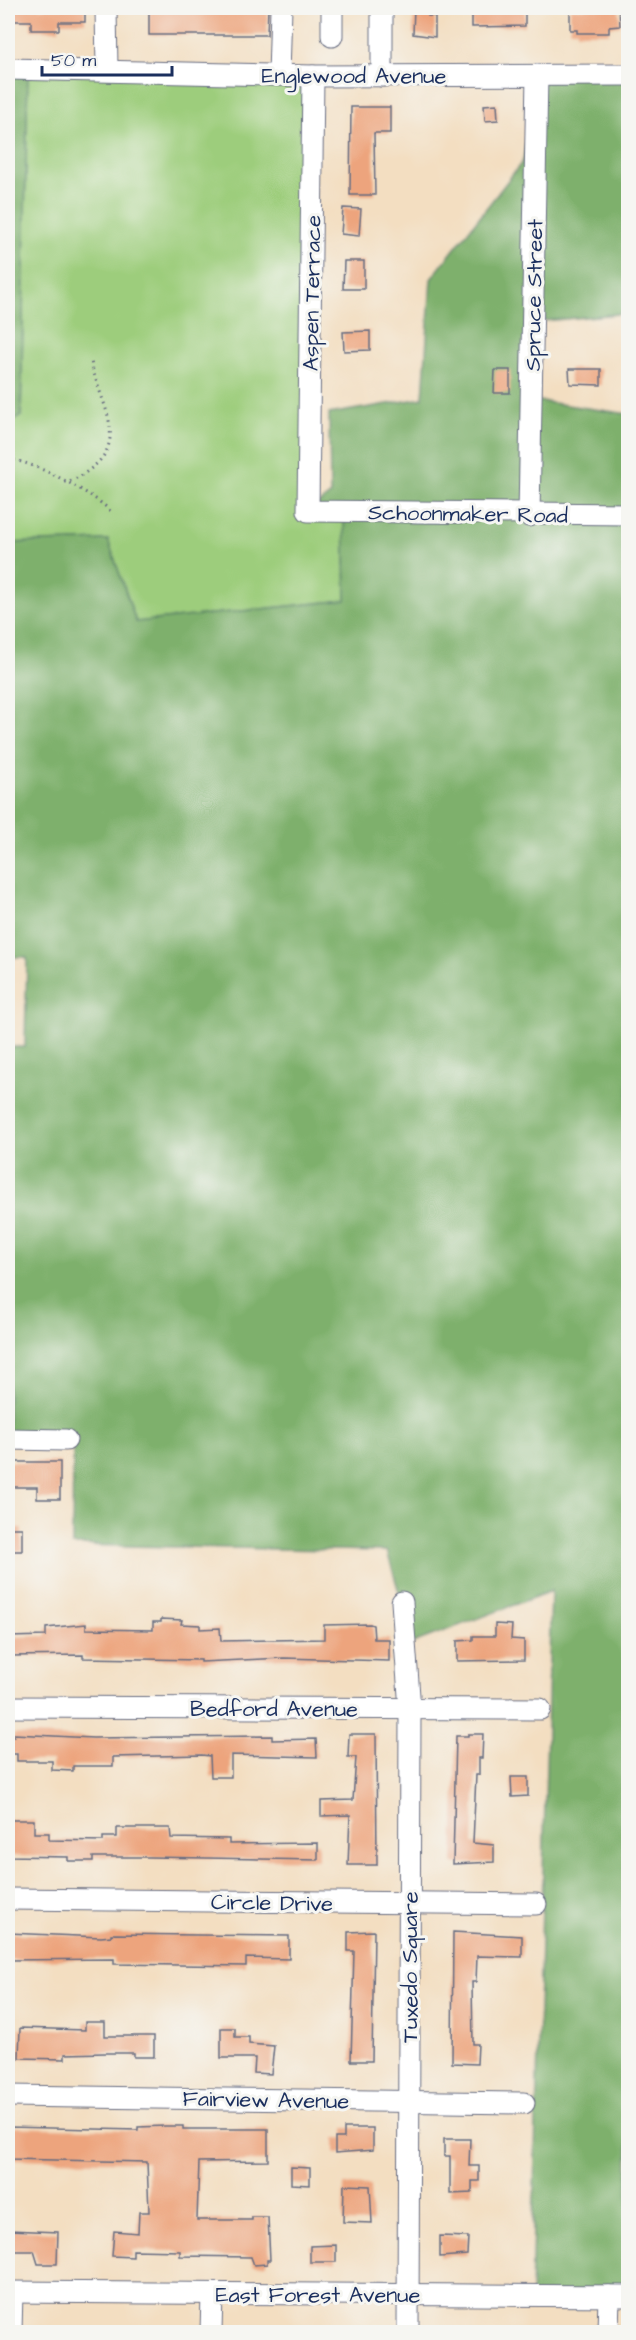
<svg xmlns="http://www.w3.org/2000/svg" width="636" height="2340" font-family="'Architects Daughter',sans-serif">
	<style>
		.green { fill: #9dcd7c; stroke: #5c7e6d; stroke-width: 1.5 }
		.forest { fill: #7eb06c; stroke: #4c7065; stroke-width: 1.5 }
		.building { fill: #eda47d }
		.lines { fill: none; stroke-linecap: round; stroke-linejoin: round }
		.minor-casing { stroke: #676c81; stroke-width: 23 }
		.path { stroke: #676c81; stroke-width: 3; stroke-dasharray: 1.5 4.5; stroke-linecap: butt }
		.minor { stroke: #fff; stroke-width: 21 }
		.labels { text-anchor: middle; stroke-width: 6; stroke-linejoin: round; paint-order: stroke }
		.street-label { font-size: 22px; fill: #1b2f5e; stroke: #f6f6f2 }
	</style>
	<rect width="100%" height="100%" fill="#f6f6f2"/>
	<filter id="ink" filterUnits="userSpaceOnUse"><feTurbulence type="fractalNoise" baseFrequency=".0167" numOctaves="2"/><feDisplacementMap in="SourceGraphic" scale="12" xChannelSelector="R" yChannelSelector="G"/><feConvolveMatrix kernelMatrix="1 2 1 2 8 2 1 2 1" color-interpolation-filters="sRGB"/></filter>
	<filter id="wash" filterUnits="userSpaceOnUse"><feTurbulence type="fractalNoise" baseFrequency=".008" numOctaves="4" result="noise"/><feDisplacementMap in="SourceGraphic" scale="24" xChannelSelector="R" yChannelSelector="G"/><feGaussianBlur stdDeviation="1.35" result="paint"/><feColorMatrix in="noise" values="0 0 0 0 0 0 0 0 0 0 0 0 0 0 0 0 0 1.4 0 .05"/><feComposite in="paint" operator="in"/></filter>
	<g filter="url(#wash)">
		<rect width="100%" height="100%" fill="#f3dec1"/>
		<!-- green -->
		<polygon class="green" points="28,69 313,76 308,511 344,512 346,600 136,622 108,540 8,543 8,424 21,416"/>
		<!-- forest -->
		<g class="forest">
			<polygon points="8,69 28,69 21,416 8,424"/>
			<polygon points="537,75 625,75 628,139 628,313 533,322 532,400 628,414 628,2296 531,2295 551,1591 405,1646 402,1602 387,1551 72,1545 73,1439 8,1439 8,1047 25,1047 27,957 8,957 8,543 108,540 136,622 346,600 344,512 308,511 330,495 329,414 423,398 431,279 523,161"/>
		</g>
		<g id="blocks">
			<!-- building -->
			<g class="building">
				<polygon points="8,8 85,8 85,22 59,22 59,30 31,30 31,21 8,21"/>
				<polygon points="149,8 268,8 267,35 149,35"/>
				<polygon points="414,8 428,8 428,16 435,16 435,37 413,34"/>
				<polygon points="472,8 525,8 525,26 472,27"/>
				<polygon points="570,8 619,8 620,26 609,27 609,33 577,33 577,30 570,30"/>
				<polygon points="497,104 498,120 485,121 484,105"/>
				<polygon points="351,107 390,107 390,133 374,133 375,195 350,195"/>
				<polygon points="343,208 361,209 359,236 341,234"/>
				<polygon points="344,261 364,261 364,289 343,289"/>
				<polygon points="370,331 370,350 344,351 343,332"/>
				<polygon points="569,369 601,369 601,385 570,384"/>
				<polygon points="495,370 510,370 510,393 494,393"/>
				<polygon points="8,1462 60,1462 60,1499 37,1499 37,1487 8,1487"/>
				<rect x="8" y="1528" width="14" height="23"/>
				<polygon points="161,1619 182,1620 181,1624 200,1625 200,1629 220,1628 221,1641 324,1639 324,1625 370,1624 373,1625 374,1639 389,1639 389,1661 284,1658 201,1662 201,1660 83,1658 83,1655 8,1656 8,1637 46,1636 46,1628 86,1624 86,1629 153,1630 153,1622 161,1622"/>
				<polygon points="495,1624 512,1625 511,1639 524,1640 524,1660 457,1661 457,1641 473,1640 473,1636 495,1636"/>
				<polygon points="14,1734 93,1738 272,1736 272,1740 316,1739 317,1757 231,1755 231,1777 211,1777 210,1756 202,1755 113,1757 113,1766 73,1766 73,1771 52,1770 52,1761 17,1761 17,1754 8,1754 8,1737 14,1737"/>
				<polygon points="349,1734 376,1734 377,1865 348,1865 350,1815 321,1816 321,1801 353,1800 356,1757 348,1757"/>
				<polygon points="468,1734 483,1734 482,1758 479,1758 479,1775 476,1775 473,1843 494,1845 494,1862 453,1864 456,1736 468,1736"/>
				<polygon points="511,1777 528,1777 528,1796 512,1797"/>
				<polygon points="8,1820 34,1820 34,1833 49,1833 49,1840 103,1841 103,1837 117,1837 117,1828 170,1828 171,1838 229,1839 229,1844 318,1843 318,1860 150,1857 93,1857 93,1861 68,1861 68,1857 8,1856"/>
				<polygon points="374,1931 372,2061 351,2061 354,1951 348,1951 348,1932"/>
				<polygon points="453,1932 522,1936 522,1957 477,1956 476,1982 472,1982 473,2044 478,2044 477,2064 452,2063"/>
				<polygon points="8,1933 101,1937 111,1936 111,1934 289,1936 289,1959 246,1958 246,1966 114,1964 114,1959 8,1960"/>
				<polygon points="85,2022 105,2022 105,2036 154,2036 154,2057 134,2057 134,2053 105,2053 65,2054 65,2059 19,2058 20,2028 85,2030"/>
				<polygon points="221,2028 235,2028 235,2037 249,2037 249,2044 274,2046 271,2074 254,2073 255,2058 221,2058"/>
				<polygon points="165,2126 183,2126 183,2129 268,2129 268,2161 199,2162 197,2220 252,2220 252,2217 268,2217 270,2260 267,2260 267,2264 254,2265 251,2257 180,2256 180,2251 133,2250 133,2257 112,2256 114,2231 138,2233 139,2212 149,2212 147,2162 8,2159 8,2127 138,2130 138,2127"/>
				<polygon points="344,2128 373,2128 373,2150 335,2153 335,2138 344,2138"/>
				<polygon points="444,2139 470,2139 469,2166 479,2166 479,2181 472,2181 472,2193 450,2194 450,2156 444,2156"/>
				<polygon points="291,2167 310,2168 310,2185 291,2184"/>
				<polygon points="344,2185 370,2186 372,2223 343,2222"/>
				<polygon points="8,2230 58,2232 57,2264 38,2264 34,2251 8,2251"/>
				<polygon points="440,2236 468,2237 467,2255 440,2257"/>
				<polygon points="336,2245 336,2262 310,2262 310,2246"/>
			</g>
		</g>
	</g>
	<g filter="url(#ink)">
		<use href="#blocks" fill-opacity="0" stroke="#676c81" stroke-width="1.5"/>
		<g class="lines">
			<defs>
				<g id="minor">
					<polyline points="106,8 107,69"/>
					<polyline points="332,8 332,36"/>
					<polyline points="382,8 382,76"/>
					<polyline points="8,69 313,76 628,75"/>
					<polyline points="279,75 281,8"/>
					<polyline points="313,76 308,511 628,514"/>
					<polyline points="529,516 537,75"/>
					<polyline points="8,1439 66,1440"/>
					<polyline points="402,1602 410,1709 408,2332"/>
					<polyline points="8,1707 540,1709"/>
					<polyline points="8,1899 536,1904"/>
					<polyline points="8,2096 524,2103"/>
					<polyline points="8,2292 628,2296"/>
					<polyline points="11,2332 12,2292"/>
					<polyline points="211,2332 212,2294"/>
					<polyline points="608,2332 609,2296"/>
				</g>
			</defs>
			<!-- minor casing -->
			<use href="#minor" class="minor-casing"/>
			<!-- path -->
			<g class="path">
				<path d="M 8,460 C 28,458 99,496 112,513"/>
				<path d="M 64,482 C 76,480 84,474 93,467 C 130,437 97,398 91,361"/>
			</g>
			<!-- minor -->
			<use href="#minor" class="minor"/>
		</g>
	</g>
	<g class="labels">
		<!-- street labels -->
		<g class="street-label">
			<text x="354" y="83">Englewood Avenue</text>
			<text transform="translate(311 293) rotate(-89)" y="8">Aspen Terrace</text>
			<text transform="translate(533 295) rotate(-89)" y="8">Spruce Street</text>
			<text transform="translate(468 513) rotate(1)" y="8">Schoonmaker Road</text>
			<text x="274" y="1716">Bedford Avenue</text>
			<text transform="translate(272 1902) rotate(1)" y="8">Circle Drive</text>
			<text transform="translate(409 1967) rotate(-90)" y="8">Tuxedo Square</text>
			<text transform="translate(266 2099) rotate(1)" y="8">Fairview Avenue</text>
			<text x="318" y="2302">East Forest Avenue</text>
		</g>
	</g>
	<!-- margin -->
	<rect width="636" height="2340" fill="none" stroke="#f6f6f2" stroke-width="30"/>
	<!-- scale -->
	<path d="M42 66v9h130v-9" fill="none" stroke="#1b2f5e" stroke-width="3"/>
	<text x="51" y="66" font-size="18" fill="#1b2f5e" stroke="#f6f6f2" stroke-width="4.5" paint-order="stroke">50 m</text>
</svg>
